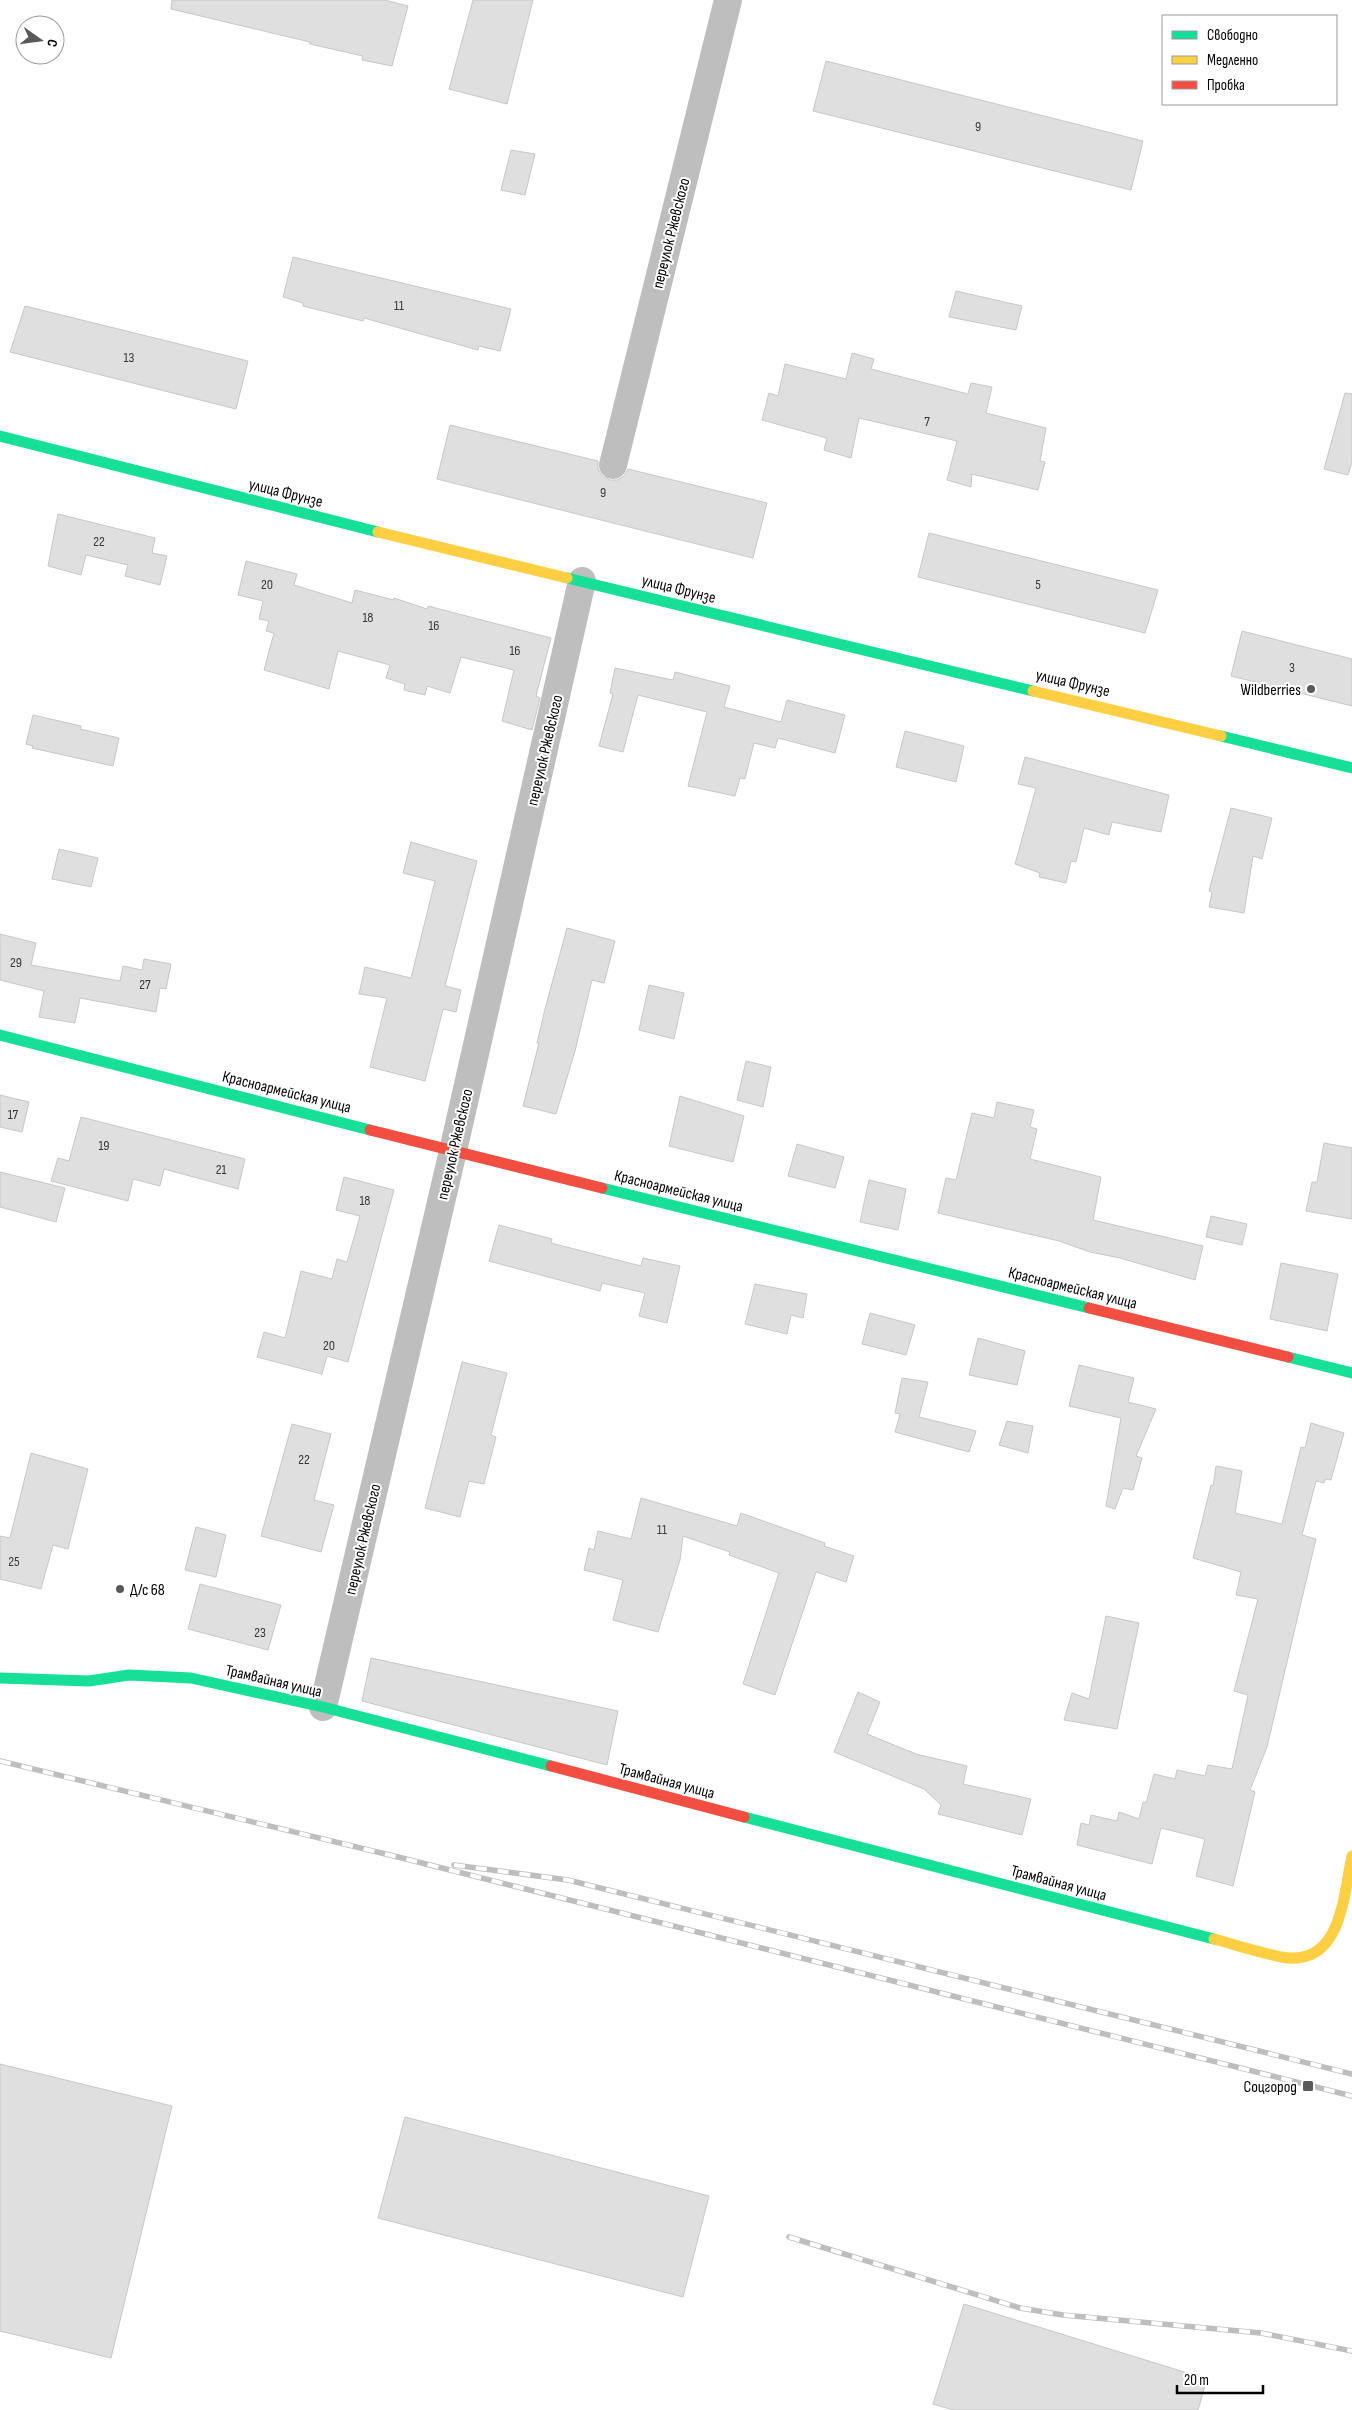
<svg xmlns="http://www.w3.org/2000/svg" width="1352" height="2410" font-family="'Sofia Sans Condensed',sans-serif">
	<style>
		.building { fill: #dfdfdf; stroke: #c7c7c7 }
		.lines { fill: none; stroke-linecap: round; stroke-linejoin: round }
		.street { stroke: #bebebe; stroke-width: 28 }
		.fast { stroke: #16e098; stroke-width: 11 }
		.slow { stroke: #ffcf43; stroke-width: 11 }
		.jam { stroke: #f24e42; stroke-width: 11 }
		.rail-casing { stroke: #bebebe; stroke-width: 5.5 }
		.rail { stroke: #fff; stroke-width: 4; stroke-dasharray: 11; stroke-linecap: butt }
		.poi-dot { fill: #595959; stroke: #fff; stroke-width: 2 }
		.labels { text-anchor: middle; stroke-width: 4; stroke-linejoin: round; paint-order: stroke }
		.number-label { font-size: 14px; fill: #383838 }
		.street-label { font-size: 16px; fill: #000; stroke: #fff }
		.poi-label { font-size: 16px; fill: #000; stroke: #fff; text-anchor: end }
	</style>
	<rect width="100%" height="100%" fill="#fff"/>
	<!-- building -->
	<g class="building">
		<polygon points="172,0 385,0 408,6 392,66 362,60 363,56 310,44 310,42 171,9"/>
		<polygon points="473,0 533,0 507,104 449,89"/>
		<polygon points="826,61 1143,141 1131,190 813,111"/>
		<polygon points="511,150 535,154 525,195 501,190"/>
		<polygon points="293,257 511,309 500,351 479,346 478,350 364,318 363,321 303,306 303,303 283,297"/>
		<polygon points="956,291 1022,306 1016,330 949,317"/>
		<polygon points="25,306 248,361 236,409 10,352"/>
		<polygon points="852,353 874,359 871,369 968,394 971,383 992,387 986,413 1046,428 1040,461 1045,462 1038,490 972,474 971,487 947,480 957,441 859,418 851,458 824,450 827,438 762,420 769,393 778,396 785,364 846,379"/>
		<polygon points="1345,393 1352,394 1352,462 1348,475 1324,469"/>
		<polygon points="450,425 598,461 598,469 602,476 610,480 617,480 624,476 628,469 767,503 753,558 437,479"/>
		<polygon points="58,514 155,538 152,553 167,556 160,585 125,576 128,565 86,555 81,575 48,566"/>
		<polygon points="929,533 1158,590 1145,633 918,577"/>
		<polygon points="246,561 297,574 294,585 352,603 355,590 394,600 394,598 427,609 428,606 551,638 536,696 540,698 532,730 502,721 514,670 461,657 450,693 427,686 425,695 404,690 405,684 386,678 390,665 338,651 329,689 264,670 274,633 266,631 269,621 259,619 263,601 238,595"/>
		<polygon points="1242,631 1352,659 1352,706 1231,676"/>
		<polygon points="615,668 673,680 675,672 730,686 724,707 781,722 787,700 845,715 835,753 778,738 775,748 754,743 745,779 740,778 735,796 688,786 707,712 638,695 623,752 599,746 613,694 610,693"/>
		<polygon points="33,715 81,726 80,729 119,738 113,766 32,748 33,746 26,744"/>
		<polygon points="905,731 964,746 956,782 896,767"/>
		<polygon points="1025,757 1169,795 1161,832 1112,822 1109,835 1084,828 1076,862 1071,861 1066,883 1039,877 1040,873 1015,864 1036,788 1018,784"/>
		<polygon points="1231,808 1272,818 1262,859 1253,856 1244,913 1209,907 1212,892 1209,891"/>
		<polygon points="411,842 477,861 445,986 461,990 456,1012 443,1009 425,1081 370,1067 387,998 359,994 365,967 411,978 435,881 403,873"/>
		<polygon points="59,849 98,858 91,887 52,879"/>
		<polygon points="567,928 615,941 604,983 592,980 575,1051 556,1114 523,1106 539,1043 537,1043 545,1009"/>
		<polygon points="0,934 36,943 31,965 120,981 123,966 142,970 144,959 171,964 166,989 160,988 156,1012 80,998 75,1023 39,1017 44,991 0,980"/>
		<polygon points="649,985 684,993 674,1039 639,1030"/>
		<polygon points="746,1061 771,1067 763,1107 737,1100"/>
		<polygon points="0,1095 29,1102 22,1132 0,1127"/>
		<polygon points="680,1096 744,1116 733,1162 669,1146"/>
		<polygon points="997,1102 1034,1110 1030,1127 1037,1129 1030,1159 1101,1177 1093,1220 1203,1246 1195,1280 1120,1258 1090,1252 1059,1241 938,1213 946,1178 956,1180 972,1113 994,1118"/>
		<polygon points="81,1117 245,1159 238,1189 164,1169 160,1186 133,1179 128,1201 51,1181 58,1158 69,1161"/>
		<polygon points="1324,1143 1352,1148 1352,1219 1306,1211 1312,1182 1317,1182"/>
		<polygon points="797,1144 844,1157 835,1188 788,1176"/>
		<polygon points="0,1172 65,1188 56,1222 0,1207"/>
		<polygon points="344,1177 394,1190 348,1362 327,1356 322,1374 257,1357 264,1332 285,1338 301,1271 332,1279 337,1259 347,1262 360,1216 336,1210"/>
		<polygon points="869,1180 906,1189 898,1230 860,1222"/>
		<polygon points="1211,1216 1247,1224 1242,1245 1206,1237"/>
		<polygon points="499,1225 552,1239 551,1243 641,1266 643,1258 680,1266 667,1323 639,1316 645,1293 602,1283 600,1291 489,1261"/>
		<polygon points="1281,1263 1338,1274 1327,1331 1270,1319"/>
		<polygon points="755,1284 807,1294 803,1318 791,1315 787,1334 745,1324"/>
		<polygon points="870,1313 915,1325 906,1355 862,1344"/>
		<polygon points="978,1338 1025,1351 1017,1385 969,1375"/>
		<polygon points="462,1362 507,1373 491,1435 496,1437 484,1484 469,1481 460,1517 425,1508"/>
		<polygon points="1079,1365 1134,1378 1128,1402 1156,1409 1136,1456 1142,1458 1133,1490 1123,1488 1115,1509 1106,1506 1121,1418 1069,1406"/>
		<polygon points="902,1378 928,1382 919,1417 976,1431 969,1452 895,1432 900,1414 895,1413"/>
		<polygon points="1007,1421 1033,1426 1028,1453 999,1445"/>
		<polygon points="1311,1423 1344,1433 1331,1480 1325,1479 1324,1483 1316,1481 1302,1535 1316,1539 1267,1747 1250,1790 1255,1792 1233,1886 1196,1876 1205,1839 1161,1828 1152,1864 1077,1845 1081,1823 1089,1825 1091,1815 1117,1821 1119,1812 1139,1819 1143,1802 1146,1803 1154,1774 1175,1779 1177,1770 1205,1776 1208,1765 1232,1769 1248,1695 1234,1691 1258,1599 1236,1595 1241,1572 1193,1558 1211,1485 1213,1486 1216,1466 1242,1471 1235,1513 1282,1524 1301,1447 1305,1448"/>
		<polygon points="292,1424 331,1434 314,1500 334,1505 321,1552 261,1536"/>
		<polygon points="31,1453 88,1469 68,1549 53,1545 41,1589 0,1579 0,1536 10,1538"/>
		<polygon points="641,1498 737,1526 741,1513 825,1543 824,1546 854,1556 846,1582 816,1572 775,1695 743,1684 779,1573 729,1555 730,1552 683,1536 680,1560 658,1632 613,1620 623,1580 584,1570 589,1548 594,1550 598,1531 631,1539"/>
		<polygon points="196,1527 226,1535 216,1577 185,1570"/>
		<polygon points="200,1584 281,1605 268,1650 188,1629"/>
		<polygon points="1106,1616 1139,1623 1117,1729 1064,1720 1072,1693 1089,1699"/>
		<polygon points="371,1658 618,1711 607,1765 362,1701"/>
		<polygon points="858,1692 880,1702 867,1734 916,1754 967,1766 963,1784 1031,1799 1022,1835 938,1814 941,1805 924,1789 834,1752"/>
		<polygon points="0,2064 172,2106 111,2358 0,2331"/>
		<polygon points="405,2117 709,2196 683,2297 378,2218"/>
		<polygon points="964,2304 1207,2379 1198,2410 953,2410 933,2404"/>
	</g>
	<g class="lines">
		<!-- street -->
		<g class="street">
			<polyline points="613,465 728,0"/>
			<polyline points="323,1707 453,1151 582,581"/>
		</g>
		<!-- fast -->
		<g class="fast">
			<polyline points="0,436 378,532"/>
			<polyline points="567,578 1033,691"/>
			<polyline points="1221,736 1352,768"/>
			<polyline points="0,1035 370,1130"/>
			<polyline points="602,1188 1089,1308"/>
			<polyline points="1288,1357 1352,1373"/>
			<polyline points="0,1678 89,1681 129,1675 191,1678 323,1707 551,1766"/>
			<polyline points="744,1817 1214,1939"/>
		</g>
		<!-- slow -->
		<g class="slow">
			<polyline points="378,532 567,578"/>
			<polyline points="1033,691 1221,736"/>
			<path d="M 1214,1939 C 1236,1945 1258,1952 1281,1957 C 1341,1968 1343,1898 1352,1856"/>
		</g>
		<!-- jam -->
		<g class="jam">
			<polyline points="370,1130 602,1188"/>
			<polyline points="1089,1308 1288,1357"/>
			<polyline points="551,1766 744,1817"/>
		</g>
		<defs>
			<g id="rail">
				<polyline points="0,1761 402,1858 1352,2096"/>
				<polyline points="454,1865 568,1880 1352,2074"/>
				<polyline points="789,2237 1020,2308 1063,2315 1261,2333 1352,2351"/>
			</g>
		</defs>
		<!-- rail casing -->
		<use href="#rail" class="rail-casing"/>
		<!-- rail -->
		<use href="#rail" class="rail"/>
	</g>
	<!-- markers -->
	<g class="poi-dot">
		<circle cx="1311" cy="689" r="5"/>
		<circle cx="120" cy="1589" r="5"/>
		<rect x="1302" y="2080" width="12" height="12" rx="2.5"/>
	</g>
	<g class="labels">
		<!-- number labels -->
		<g class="number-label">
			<text x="978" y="131">9</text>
			<text x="399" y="310">11</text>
			<text x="129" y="362">13</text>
			<text x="927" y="426">7</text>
			<text x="603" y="497">9</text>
			<text x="99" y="546">22</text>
			<text x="267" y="589">20</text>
			<text x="1038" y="589">5</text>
			<text x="368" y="622">18</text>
			<text x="434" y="630">16</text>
			<text x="515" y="655">16</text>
			<text x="1292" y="672">3</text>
			<text x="16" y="967">29</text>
			<text x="145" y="989">27</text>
			<text x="13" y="1119">17</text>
			<text x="104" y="1150">19</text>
			<text x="221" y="1174">21</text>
			<text x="365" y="1205">18</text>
			<text x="329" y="1350">20</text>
			<text x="304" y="1464">22</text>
			<text x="662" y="1534">11</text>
			<text x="14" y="1566">25</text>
			<text x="260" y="1637">23</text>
		</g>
		<!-- street labels -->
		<g class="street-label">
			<text transform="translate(670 233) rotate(-76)" y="6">переулок Ржевского</text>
			<text transform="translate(286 492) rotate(14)" y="6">улица Фрунзе</text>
			<text transform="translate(679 588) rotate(14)" y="6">улица Фрунзе</text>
			<text transform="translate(1073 682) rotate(13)" y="6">улица Фрунзе</text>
			<text transform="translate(544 750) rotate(-77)" y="6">переулок Ржевского</text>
			<text transform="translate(287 1091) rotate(14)" y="6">Красноармейская улица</text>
			<text transform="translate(454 1144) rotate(-77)" y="6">переулок Ржевского</text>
			<text transform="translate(679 1190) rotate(14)" y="6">Красноармейская улица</text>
			<text transform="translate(1073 1287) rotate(14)" y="6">Красноармейская улица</text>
			<text transform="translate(362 1539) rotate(-77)" y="6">переулок Ржевского</text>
			<text transform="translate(274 1680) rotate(13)" y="6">Трамвайная улица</text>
			<text transform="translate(667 1780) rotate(15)" y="6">Трамвайная улица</text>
			<text transform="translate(1059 1882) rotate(15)" y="6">Трамвайная улица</text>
		</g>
		<!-- poi labels -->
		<g class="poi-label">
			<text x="1301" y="695">Wildberries</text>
			<text x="130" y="1595" text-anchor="start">Д/с 68</text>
			<text x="1297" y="2092">Соцгород</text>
		</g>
	</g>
	<!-- legend -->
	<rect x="1162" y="15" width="175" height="90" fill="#ffffff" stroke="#999999"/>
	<rect x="1172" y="31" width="25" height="8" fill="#16e098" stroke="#999999"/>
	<text x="1207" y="40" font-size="15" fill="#000000">Свободно</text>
	<rect x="1172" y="56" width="25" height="8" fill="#ffcf43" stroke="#999999"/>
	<text x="1207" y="65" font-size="15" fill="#000000">Медленно</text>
	<rect x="1172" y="81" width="25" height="8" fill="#f24e42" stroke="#999999"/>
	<text x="1207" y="90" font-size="15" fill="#000000">Пробка</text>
	<!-- north arrow -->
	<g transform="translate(40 40) rotate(104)"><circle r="24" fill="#ffffff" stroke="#999999"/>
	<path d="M0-4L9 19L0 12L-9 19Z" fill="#595959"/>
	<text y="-8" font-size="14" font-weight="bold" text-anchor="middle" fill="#000000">С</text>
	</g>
	<!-- scale -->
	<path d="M1177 2385v8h86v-8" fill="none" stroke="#000000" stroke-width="2.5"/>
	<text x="1184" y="2385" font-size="15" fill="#000000" stroke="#ffffff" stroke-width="4" paint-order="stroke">20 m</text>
</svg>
